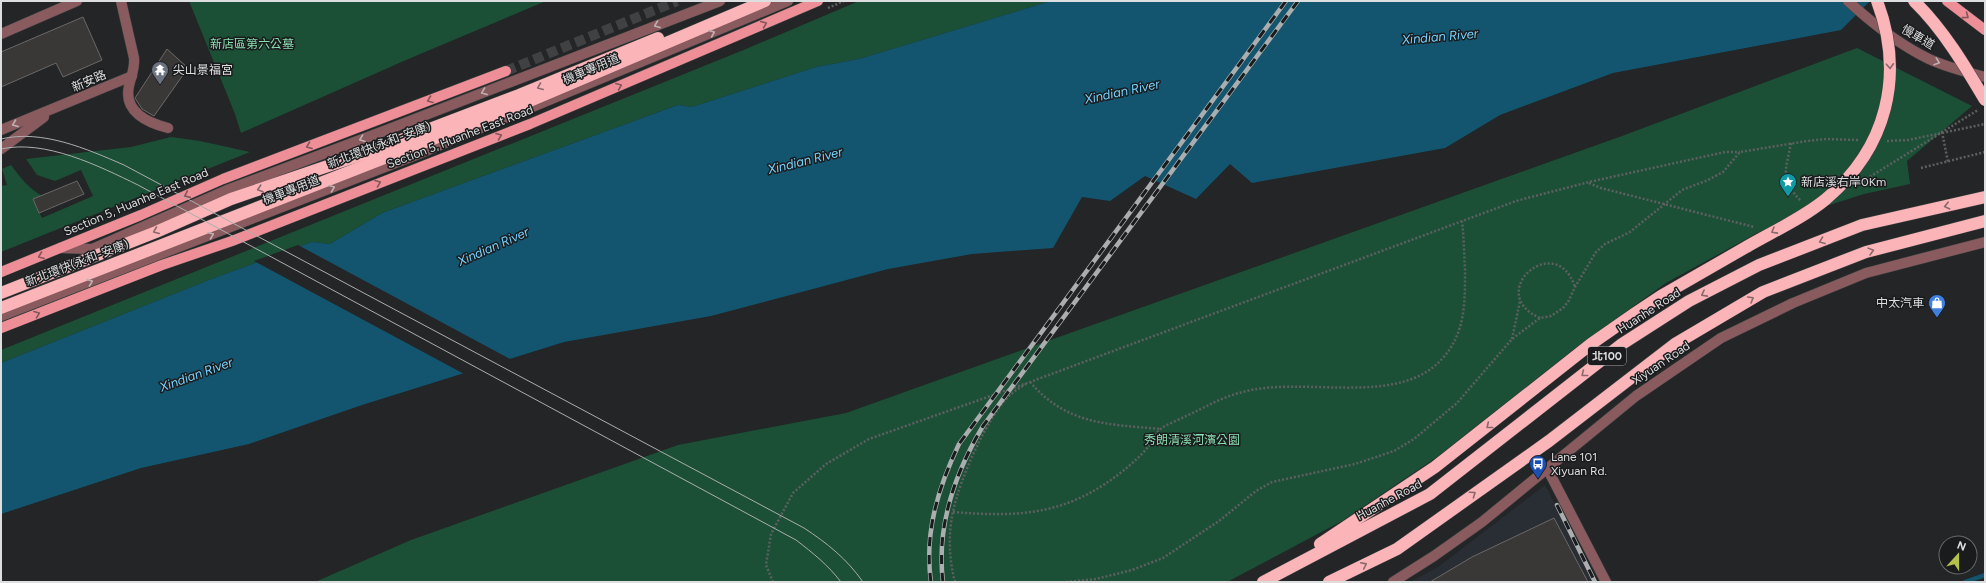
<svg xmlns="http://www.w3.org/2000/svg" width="1986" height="583" font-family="Figtree,'Noto Sans TC',sans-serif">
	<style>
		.built { fill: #282e34 }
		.green { fill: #1b5036 }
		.water { fill: #13556f }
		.pier { fill: #232527 }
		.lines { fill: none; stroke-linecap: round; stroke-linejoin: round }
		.stream { stroke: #13556f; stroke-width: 4.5 }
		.building { fill: #3a3737; stroke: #6b6867 }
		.major-tunnel { stroke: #3f4143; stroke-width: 10; stroke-dasharray: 10 5; stroke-linecap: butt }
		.minor-casing { stroke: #414344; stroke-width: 11 }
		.major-casing { stroke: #414344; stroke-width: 11 }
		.highway-casing { stroke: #414344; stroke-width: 13 }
		.path { stroke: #5e5f61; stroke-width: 2.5; stroke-dasharray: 2 2; stroke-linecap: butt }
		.minor { stroke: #895b5e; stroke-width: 10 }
		.major { stroke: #ee8f97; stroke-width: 10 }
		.highway { stroke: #fbb5b9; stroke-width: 12 }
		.tram { stroke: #abadae; stroke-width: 1 }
		.rail-casing { stroke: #abadae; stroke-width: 4.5 }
		.rail { stroke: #1a1b1d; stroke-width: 3; stroke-dasharray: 9; stroke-linecap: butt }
		.highway-bridge-casing { stroke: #414344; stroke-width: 13; stroke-linecap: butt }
		.path-bridge { stroke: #5e5f61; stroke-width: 2.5; stroke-dasharray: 2 2; stroke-linecap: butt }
		.highway-bridge { stroke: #fbb5b9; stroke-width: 12 }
		.oneway { stroke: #84555a }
		.oneway2 { stroke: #c0b0b2 }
		.oneway3 { stroke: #8a686b }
		.labels { text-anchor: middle; stroke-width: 3; stroke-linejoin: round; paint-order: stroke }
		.shield { fill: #1a1b1d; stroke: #a2a4a5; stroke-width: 1 }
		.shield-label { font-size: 11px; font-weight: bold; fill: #dddedf }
		.street-label { font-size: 12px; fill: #dddedf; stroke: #1a1b1d }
		.park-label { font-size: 12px; fill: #8adfb1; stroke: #1a1b1d }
		.poi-label { font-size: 12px; fill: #dddedf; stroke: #1a1b1d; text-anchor: start }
		.water-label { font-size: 13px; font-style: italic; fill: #77d2fd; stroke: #1a1b1d }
	</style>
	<rect width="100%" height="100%" fill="#232527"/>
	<!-- built -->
	<polygon class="built" points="1545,485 1596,582 1410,582 1438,567"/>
	<!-- green -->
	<g class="green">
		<polygon points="189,1 546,1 406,60 241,133 235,114"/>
		<polygon points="859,1 1051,1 859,59 816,67 692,107 678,105 382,213 330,244 312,242 209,280 1,363 1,350 746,49"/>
		<polygon points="1857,48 1972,106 1907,161 1910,184 1864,194 1817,209 1759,232 1666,283 1578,346 1437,457 1342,521 1227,582 315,582 411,540 678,445 846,413 1622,136"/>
		<path d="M 171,137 L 200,141 L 250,152 L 1,252 L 1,186 L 7,185 L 2,169 L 11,165 C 20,177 28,188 42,196 L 33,200 L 42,218 L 93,196 L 81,170 L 55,181 L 37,175 L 26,159 L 131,147 Z"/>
	</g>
	<!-- water -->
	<polygon class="water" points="1051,1 1870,1 1841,30 1613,73 1500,115 1445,148 1252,183 1230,164 1196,199 1145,176 1110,201 1082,197 1053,248 972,254 888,269 711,316 564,342 362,405 249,444 141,468 1,514 1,363 209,280 312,242 330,244 382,213 678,105 692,107 816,67 859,59"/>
	<!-- pier -->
	<polygon class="pier" points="298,245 512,360 466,375 254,261"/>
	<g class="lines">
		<!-- stream -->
		<polyline class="stream" points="1965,582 1985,575"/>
	</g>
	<!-- building -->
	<g class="building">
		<polygon points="83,17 102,60 63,77 56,63 1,87 1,52"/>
		<polygon points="167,49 188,68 154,116 142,109 135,98"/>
		<polygon points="77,181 84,194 39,213 33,199"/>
		<polygon points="1554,518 1588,582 1430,582 1472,557"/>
	</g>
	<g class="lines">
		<!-- major-tunnel -->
		<polyline class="major-tunnel" points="506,71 677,1"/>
		<defs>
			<g id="minor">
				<path d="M 121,1 L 134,58 C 135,69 131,76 129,86 C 123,112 148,123 168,128"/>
				<path d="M 1848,1 C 1873,24 1898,44 1929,59 C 1946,67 1966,72 1985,77"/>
				<polyline points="1,34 77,1"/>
				<polyline points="1,130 132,76"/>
				<polyline points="1,149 44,117"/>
				<polyline points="60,248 92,249 227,190 384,131 720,1"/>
				<polyline points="1,316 421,153 788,1"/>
				<polyline points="1548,470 1606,582"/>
				<polyline points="1393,582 1434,556 1482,522 1636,396 1721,338 1793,303 1866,273 1985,242"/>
			</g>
			<g id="major">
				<polyline points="1947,1 1985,30"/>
				<polyline points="1,272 141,215 223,179 506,71"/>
				<polyline points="1,328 162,265 232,241 530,124 818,1"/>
			</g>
			<g id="highway">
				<polyline points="1,293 156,232 231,199 369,152 519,95 658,38"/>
				<polyline points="1,308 525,103 765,1"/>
				<polyline points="1320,544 1435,467 1591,344 1634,314 1661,296 1748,246"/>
				<polyline points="1263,582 1430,494 1622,344 1689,301 1759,265 1862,225 1985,197"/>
				<polyline points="1329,582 1397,549 1549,441 1675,344 1763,292 1866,252 1985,221"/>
			</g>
		</defs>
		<!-- minor casing -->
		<use href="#minor" class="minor-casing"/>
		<!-- major casing -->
		<use href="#major" class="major-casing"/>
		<!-- highway casing -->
		<use href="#highway" class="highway-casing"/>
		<!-- path -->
		<g class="path">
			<polyline points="828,8 844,1"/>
			<polyline points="1942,132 1948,162"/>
			<polyline points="1887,141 1908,140 1985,124"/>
			<path d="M 1791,143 C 1786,170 1779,179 1801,201"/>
			<polyline points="1921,168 1985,152"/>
			<polyline points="1589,183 1601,188 1754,227"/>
			<path d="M 1540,318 C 1483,293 1556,229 1575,287"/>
			<polyline points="1512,339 1520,301"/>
			<path d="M 1030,382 C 1067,425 1107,424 1160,429"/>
			<path d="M 953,512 C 1015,517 1062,516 1115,477 C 1126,469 1139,458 1148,447 C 1152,442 1156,432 1162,428 C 1169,423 1179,420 1186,416 C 1204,408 1220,398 1239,393 C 1301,374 1396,409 1442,359 C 1466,333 1465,301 1465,269 C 1464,253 1464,237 1462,221"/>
			<polyline points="773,582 766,565 771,534 793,493 826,464 869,439 1030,382 1516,201 1589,182 1725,152 1740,152"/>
			<path d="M 955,582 C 949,560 948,534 953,512 C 959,481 988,414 1011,394 C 1016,390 1021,387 1026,384"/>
			<polyline points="1066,582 1096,579 1132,570 1163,558 1219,521 1256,491 1272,482 1355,464 1394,451 1414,439 1457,403 1512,339 1540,318 1551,316 1563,308 1568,302 1575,287 1596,252 1605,244 1630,232 1682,190 1708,180 1723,172 1740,152 1807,141 1826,139 1858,140"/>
		</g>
		<!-- minor -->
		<use href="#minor" class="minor"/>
		<!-- major -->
		<use href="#major" class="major"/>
		<!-- highway -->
		<use href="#highway" class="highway"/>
		<!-- tram -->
		<g class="tram">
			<path d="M 1,139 C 42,129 87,149 124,165 L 804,528 C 827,543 847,559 863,582"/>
			<path d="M 1,149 C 45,139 99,166 138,185 L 796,540 C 813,553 828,565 841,582"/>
		</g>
		<defs>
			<g id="rail">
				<polyline points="1557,505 1595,582"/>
				<path d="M 931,582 C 924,533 938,488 959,444 L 1286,1"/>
				<path d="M 943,582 C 936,526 955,473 983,426 L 1298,1"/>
			</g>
		</defs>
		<!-- rail casing -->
		<use href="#rail" class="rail-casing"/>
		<!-- rail -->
		<use href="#rail" class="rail"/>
		<defs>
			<g id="highway-bridge">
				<path d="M 1914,1 C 1943,29 1965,66 1985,100"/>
				<path d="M 1748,246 C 1774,231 1803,218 1826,199 C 1887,148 1905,75 1877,1"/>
			</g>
		</defs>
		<!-- highway-bridge casing -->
		<use href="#highway-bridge" class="highway-bridge-casing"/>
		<!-- path-bridge -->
		<polyline class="path-bridge" points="1863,181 1978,110"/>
		<!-- highway-bridge -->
		<use href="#highway-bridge" class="highway-bridge"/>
	</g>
	<!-- one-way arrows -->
	<defs><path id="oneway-chevron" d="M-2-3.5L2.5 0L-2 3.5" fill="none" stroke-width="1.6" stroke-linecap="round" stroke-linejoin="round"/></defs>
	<g class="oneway">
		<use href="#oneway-chevron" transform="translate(1966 16) rotate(37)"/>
		<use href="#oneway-chevron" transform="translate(764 24) rotate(-23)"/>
		<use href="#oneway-chevron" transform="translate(619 86) rotate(-23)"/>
		<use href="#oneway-chevron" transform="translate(430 100) rotate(159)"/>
		<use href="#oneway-chevron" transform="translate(499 136) rotate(-21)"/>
		<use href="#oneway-chevron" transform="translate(309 146) rotate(159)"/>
		<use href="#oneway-chevron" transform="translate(378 183) rotate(-21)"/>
		<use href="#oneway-chevron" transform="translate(187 195) rotate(156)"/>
		<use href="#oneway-chevron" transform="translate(41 256) rotate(158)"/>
		<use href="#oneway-chevron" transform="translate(37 314) rotate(-21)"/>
	</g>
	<g class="oneway2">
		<use href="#oneway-chevron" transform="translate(657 25) rotate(159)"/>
		<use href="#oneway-chevron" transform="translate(712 33) rotate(-23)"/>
		<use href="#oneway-chevron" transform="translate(1937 62) rotate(19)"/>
		<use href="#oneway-chevron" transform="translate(484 92) rotate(159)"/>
		<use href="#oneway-chevron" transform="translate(15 124) rotate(159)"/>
		<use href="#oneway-chevron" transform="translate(362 139) rotate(160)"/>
		<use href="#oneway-chevron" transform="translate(332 188) rotate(-21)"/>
		<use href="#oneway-chevron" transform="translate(211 235) rotate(-21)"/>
		<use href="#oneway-chevron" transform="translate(90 282) rotate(-21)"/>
	</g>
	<g class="oneway3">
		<use href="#oneway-chevron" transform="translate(1890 66) rotate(87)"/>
		<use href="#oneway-chevron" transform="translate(540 87) rotate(158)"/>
		<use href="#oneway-chevron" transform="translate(260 189) rotate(162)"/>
		<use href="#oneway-chevron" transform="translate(1947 206) rotate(167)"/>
		<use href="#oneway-chevron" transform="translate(156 231) rotate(157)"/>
		<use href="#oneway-chevron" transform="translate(1774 231) rotate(151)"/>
		<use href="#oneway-chevron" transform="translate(1822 241) rotate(159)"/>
		<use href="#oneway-chevron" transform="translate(1871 251) rotate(-15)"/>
		<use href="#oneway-chevron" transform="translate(1704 294) rotate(152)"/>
		<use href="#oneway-chevron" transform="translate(1751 299) rotate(-30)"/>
		<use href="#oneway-chevron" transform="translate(1584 374) rotate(142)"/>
		<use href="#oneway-chevron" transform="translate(1489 426) rotate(141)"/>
		<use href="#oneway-chevron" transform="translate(1473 494) rotate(-35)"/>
		<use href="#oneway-chevron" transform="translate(1364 565) rotate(-26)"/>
	</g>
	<!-- icons -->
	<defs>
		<symbol id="temple-pin" viewBox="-11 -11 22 30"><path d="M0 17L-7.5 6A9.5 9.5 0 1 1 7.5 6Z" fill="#6b7280" stroke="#1a1b1d"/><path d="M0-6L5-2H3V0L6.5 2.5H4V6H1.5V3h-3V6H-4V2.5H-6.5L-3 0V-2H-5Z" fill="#fff"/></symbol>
		<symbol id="sight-pin" viewBox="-11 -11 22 30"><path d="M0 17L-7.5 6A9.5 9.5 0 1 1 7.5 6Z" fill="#0f9aa8" stroke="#1a1b1d"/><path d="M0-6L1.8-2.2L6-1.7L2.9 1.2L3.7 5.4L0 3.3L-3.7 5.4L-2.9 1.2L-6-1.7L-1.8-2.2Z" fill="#fff"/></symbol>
		<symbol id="shop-pin" viewBox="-11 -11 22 30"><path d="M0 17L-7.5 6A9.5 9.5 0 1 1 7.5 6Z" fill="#3f7fe0" stroke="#1a1b1d"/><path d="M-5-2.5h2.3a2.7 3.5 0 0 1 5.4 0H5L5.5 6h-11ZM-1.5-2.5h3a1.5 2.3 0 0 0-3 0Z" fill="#fff"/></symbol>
		<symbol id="bus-pin" viewBox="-11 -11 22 30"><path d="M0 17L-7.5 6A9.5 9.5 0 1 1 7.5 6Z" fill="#1a4fb4" stroke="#1a1b1d"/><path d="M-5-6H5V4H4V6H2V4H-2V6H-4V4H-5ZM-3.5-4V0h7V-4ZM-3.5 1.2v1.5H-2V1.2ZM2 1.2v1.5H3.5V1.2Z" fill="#fff"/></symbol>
	</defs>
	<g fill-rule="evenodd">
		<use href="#temple-pin" x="150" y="60" width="20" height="27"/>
		<use href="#sight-pin" x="1778" y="172" width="20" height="27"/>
		<use href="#shop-pin" x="1927" y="293" width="20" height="27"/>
		<use href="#bus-pin" x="1528" y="454" width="20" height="27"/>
	</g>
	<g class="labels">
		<!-- shield labels -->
		<rect class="shield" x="1588" y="347" width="38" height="18" rx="3"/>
		<g class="shield-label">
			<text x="1607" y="360">北100</text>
		</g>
		<!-- street labels -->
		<g class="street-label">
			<text transform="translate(1918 37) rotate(30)" y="4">慢車道</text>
			<text transform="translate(591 69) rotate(-23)" y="4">機車專用道</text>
			<text transform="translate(89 81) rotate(-23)" y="4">新安路</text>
			<text transform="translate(460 137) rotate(-21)" y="4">Section 5, Huanhe East Road</text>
			<text transform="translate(379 145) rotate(-21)" y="4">新北環快(永和-安康)</text>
			<text transform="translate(291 190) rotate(-21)" y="4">機車專用道</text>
			<text transform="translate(136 202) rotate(-23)" y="4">Section 5, Huanhe East Road</text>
			<text transform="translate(77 263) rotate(-21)" y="4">新北環快(永和-安康)</text>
			<text transform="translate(1649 311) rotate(-33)" y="4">Huanhe Road</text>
			<text transform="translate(1661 363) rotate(-34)" y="4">Xiyuan Road</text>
			<text transform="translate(1389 500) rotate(-28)" y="4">Huanhe Road</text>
		</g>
		<!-- park labels -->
		<g class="park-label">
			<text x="252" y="48">新店區第六公墓</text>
			<text x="1192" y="444">秀朗清溪河濱公園</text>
		</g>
		<!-- poi labels -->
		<g class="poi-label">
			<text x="173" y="74">尖山景福宮</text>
			<text x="1801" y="186">新店溪右岸0Km</text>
			<text x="1924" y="307" text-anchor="end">中太汽車</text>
			<text x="1551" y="461">Lane 101<tspan x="1551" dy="14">Xiyuan Rd.</tspan></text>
		</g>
		<!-- water labels -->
		<g class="water-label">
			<text transform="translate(1440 36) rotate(-5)" y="5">Xindian River</text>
			<text transform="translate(1122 91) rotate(-12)" y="5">Xindian River</text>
			<text transform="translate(805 160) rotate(-14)" y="5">Xindian River</text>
			<text transform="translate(493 246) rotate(-24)" y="5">Xindian River</text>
			<text transform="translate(196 374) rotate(-20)" y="5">Xindian River</text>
		</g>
	</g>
	<!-- border -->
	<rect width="1986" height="583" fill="none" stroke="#dddedf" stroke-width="4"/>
	<!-- north arrow -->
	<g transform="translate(1958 555) rotate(21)"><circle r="19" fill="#1a1b1d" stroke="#68696b"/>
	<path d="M0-3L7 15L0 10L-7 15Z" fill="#b5c24a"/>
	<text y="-6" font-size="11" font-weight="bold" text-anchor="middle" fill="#dddedf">N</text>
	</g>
</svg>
